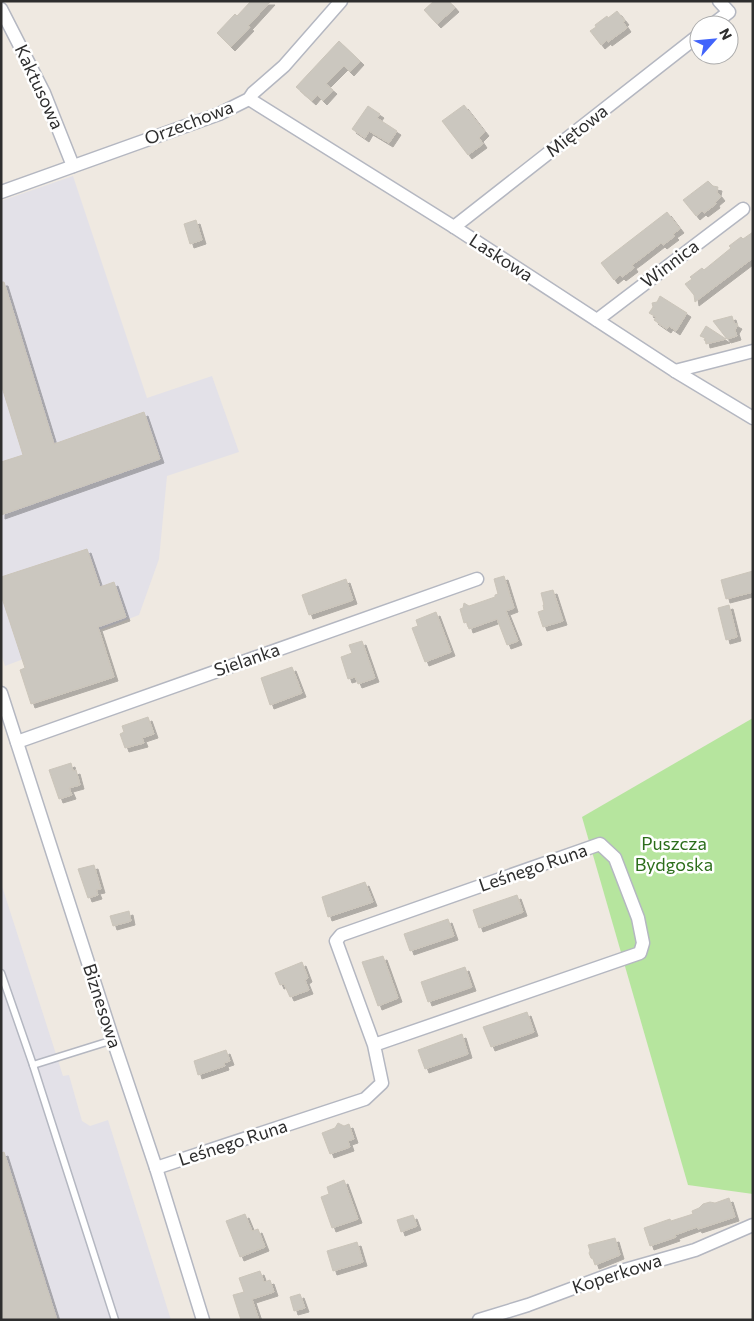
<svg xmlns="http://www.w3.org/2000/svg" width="754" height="1321" font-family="Commissioner,sans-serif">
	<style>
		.industrial { fill: #e3e1e8 }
		.green { fill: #b6e59e }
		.building { fill: #cbc7bf; stroke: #cbc5ba; filter: url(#shadow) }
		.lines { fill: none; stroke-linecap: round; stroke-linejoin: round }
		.service-casing { stroke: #b4b7c1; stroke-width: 9 }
		.minor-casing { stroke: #b4b7c1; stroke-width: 15 }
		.service { stroke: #fff; stroke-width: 6 }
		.minor { stroke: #fff; stroke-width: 12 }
		.labels { text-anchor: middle; stroke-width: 5; stroke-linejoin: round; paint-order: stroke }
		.street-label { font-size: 18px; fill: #2e2e2e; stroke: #fff }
		.park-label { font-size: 18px; fill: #2c6e1b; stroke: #fff }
	</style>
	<defs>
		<filter id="shadow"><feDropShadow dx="4" dy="4" stdDeviation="0" flood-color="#0004"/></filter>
	</defs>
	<rect width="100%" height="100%" fill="#efe9e1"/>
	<!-- industrial -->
	<g class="industrial">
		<polygon points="73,176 147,398 212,376 239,452 167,476 159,559 139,615 5,666 1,654 1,201"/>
		<polygon points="1,883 63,1076 69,1075 82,1121 90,1126 108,1120 171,1320 1,1320"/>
	</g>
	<!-- green -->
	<polygon class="green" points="753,718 753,1194 688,1185 582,817"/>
	<!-- building -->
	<g class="building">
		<polygon points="251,1 271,1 248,26 250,27 231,47 217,33 235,14 237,16"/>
		<polygon points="434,1 449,1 455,8 437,24 424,10"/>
		<polygon points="617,11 625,21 623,22 627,28 608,42 607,40 601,45 590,31 596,27 595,25 607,16 608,18"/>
		<polygon points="339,41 360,61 350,72 344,66 326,84 333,90 323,101 317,95 312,101 296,87"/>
		<polygon points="464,105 485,132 479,138 483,144 468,155 442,121"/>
		<polygon points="368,106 380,114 377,118 397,131 389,143 369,131 365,138 352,129"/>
		<polygon points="708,181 713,186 718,187 717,192 721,197 715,202 716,204 704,213 702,211 696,216 683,200"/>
		<polygon points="667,212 680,229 673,234 675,236 663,245 661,243 639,260 632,265 634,268 622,277 620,275 614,280 601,263"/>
		<polygon points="196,220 202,240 190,244 184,224"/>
		<polygon points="753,232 753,258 695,302 694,295 685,284 692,279 690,277 702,268 704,270 731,248 729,246 741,237 743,239"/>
		<polygon points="1,282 4,282 54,444 144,412 160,459 1,515 1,462 23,455 1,384"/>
		<polygon points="660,296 687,313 676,331 669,326 667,329 661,325 654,320 656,317 649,313 653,307 652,303 657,302"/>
		<polygon points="732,316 734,323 738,325 735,330 737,336 727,339 713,321"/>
		<polygon points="706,326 726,339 706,344 705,338 700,336"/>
		<polygon points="87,549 100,587 114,582 126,617 98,627 114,677 31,704 20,670 25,668 1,595 1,577"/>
		<polygon points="753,571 753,592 726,599 721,580"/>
		<polygon points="504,576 514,608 506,611 518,641 507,645 497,619 469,629 467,622 464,623 460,609 463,608 464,603 469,606 495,597 495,595 498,594 494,579"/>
		<polygon points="346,579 353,600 309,615 302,595"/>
		<polygon points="553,590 563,621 543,627 538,612 544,610 543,605 544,605 541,593"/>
		<polygon points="729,605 737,637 726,640 718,608"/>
		<polygon points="436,612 451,652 425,662 412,628 418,626 416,620"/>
		<polygon points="362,641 375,678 358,684 355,677 348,679 341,657 352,653 349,645"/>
		<polygon points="292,667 302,693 270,705 261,678"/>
		<polygon points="148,717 154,734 142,738 144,743 125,748 120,734 124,732 122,726"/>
		<polygon points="71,763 73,771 76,770 80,785 69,788 72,795 59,799 49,770"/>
		<polygon points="94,865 101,889 96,890 98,895 88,898 78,869"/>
		<polygon points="365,882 373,902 328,917 322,897"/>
		<polygon points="517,895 523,912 479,928 473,910"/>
		<polygon points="129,911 131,921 113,926 110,916"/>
		<polygon points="448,919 454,936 410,951 404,934"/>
		<polygon points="383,956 398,998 378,1006 362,962"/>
		<polygon points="302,962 308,978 305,980 309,990 290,997 284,984 280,985 275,973"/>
		<polygon points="465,967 472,987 428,1002 421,982"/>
		<polygon points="527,1012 534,1032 491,1047 483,1027"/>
		<polygon points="462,1034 468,1054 425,1069 418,1050"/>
		<polygon points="226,1050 230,1061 224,1063 225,1066 198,1075 194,1061"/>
		<polygon points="338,1123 344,1126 349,1124 354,1139 348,1141 350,1147 330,1154 322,1133 335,1128"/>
		<polygon points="4,1152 57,1320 1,1320 1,1153"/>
		<polygon points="344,1180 358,1219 332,1228 321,1197 329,1194 327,1187"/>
		<polygon points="729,1198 735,1217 698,1229 697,1227 675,1235 676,1237 650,1246 644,1228 670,1219 671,1221 693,1214 692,1211 699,1208 703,1204 710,1202 715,1203"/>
		<polygon points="245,1214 252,1231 258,1229 265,1247 240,1257 226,1221"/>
		<polygon points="413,1215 417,1226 401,1232 397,1220"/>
		<polygon points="615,1238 620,1255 595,1265 593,1259 591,1258 589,1253 590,1251 588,1245"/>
		<polygon points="357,1242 363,1262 333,1271 327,1251"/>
		<polygon points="260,1271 264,1282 270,1280 274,1292 252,1299 259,1320 241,1320 233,1295 244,1292 239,1278"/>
		<polygon points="300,1294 305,1308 294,1311 290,1297"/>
	</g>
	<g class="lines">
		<defs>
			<g id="service">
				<polyline points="1,973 33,1065 115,1320"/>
				<polyline points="33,1065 113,1040"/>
			</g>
			<g id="minor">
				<polyline points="1,9 44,93 73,166"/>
				<polyline points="712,25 729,12 719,1"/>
				<polyline points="249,99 454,227 675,371 753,418"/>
				<polyline points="1,192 219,114 249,99 253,93 284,66 341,1"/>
				<polyline points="454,227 699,35"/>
				<polyline points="597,320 743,209"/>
				<polyline points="675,371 753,351"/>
				<polyline points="1,693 113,1040 156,1168 203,1320"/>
				<polyline points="17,742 477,579"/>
				<polyline points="156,1168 365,1099 382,1083 374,1045 640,953 643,943 638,918 615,858 600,844 341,935 336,941 374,1045"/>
				<polyline points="479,1320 528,1305 614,1273 695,1250 753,1225"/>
			</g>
		</defs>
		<!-- service casing -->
		<use href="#service" class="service-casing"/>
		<!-- minor casing -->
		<use href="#minor" class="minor-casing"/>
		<!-- service -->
		<use href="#service" class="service"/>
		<!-- minor -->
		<use href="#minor" class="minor"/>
	</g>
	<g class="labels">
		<!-- street labels -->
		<g class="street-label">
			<text transform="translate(39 87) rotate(65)" y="6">Kaktusowa</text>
			<text transform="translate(189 123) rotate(-21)" y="6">Orzechowa</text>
			<text transform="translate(577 131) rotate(-38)" y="6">Miętowa</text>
			<text transform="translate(501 258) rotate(33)" y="6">Laskowa</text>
			<text transform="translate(670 264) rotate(-37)" y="6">Winnica</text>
			<text transform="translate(247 660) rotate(-19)" y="6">Sielanka</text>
			<text transform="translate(533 868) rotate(-19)" y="6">Leśnego Runa</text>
			<text transform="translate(102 1006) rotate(72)" y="6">Biznesowa</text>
			<text transform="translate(233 1143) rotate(-18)" y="6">Leśnego Runa</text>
			<text transform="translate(617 1274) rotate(-18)" y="6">Koperkowa</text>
		</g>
		<!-- park labels -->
		<g class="park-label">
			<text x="674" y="850">Puszcza<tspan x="674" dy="21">Bydgoska</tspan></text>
		</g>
	</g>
	<!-- border -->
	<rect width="754" height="1321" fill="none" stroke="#2e2e2e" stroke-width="5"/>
	<!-- north arrow -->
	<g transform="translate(714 40) rotate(63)"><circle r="24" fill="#ffffff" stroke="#ababab"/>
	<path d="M0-4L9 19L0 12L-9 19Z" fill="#4264fb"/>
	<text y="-8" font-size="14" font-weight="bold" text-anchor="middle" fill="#2e2e2e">N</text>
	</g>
</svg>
